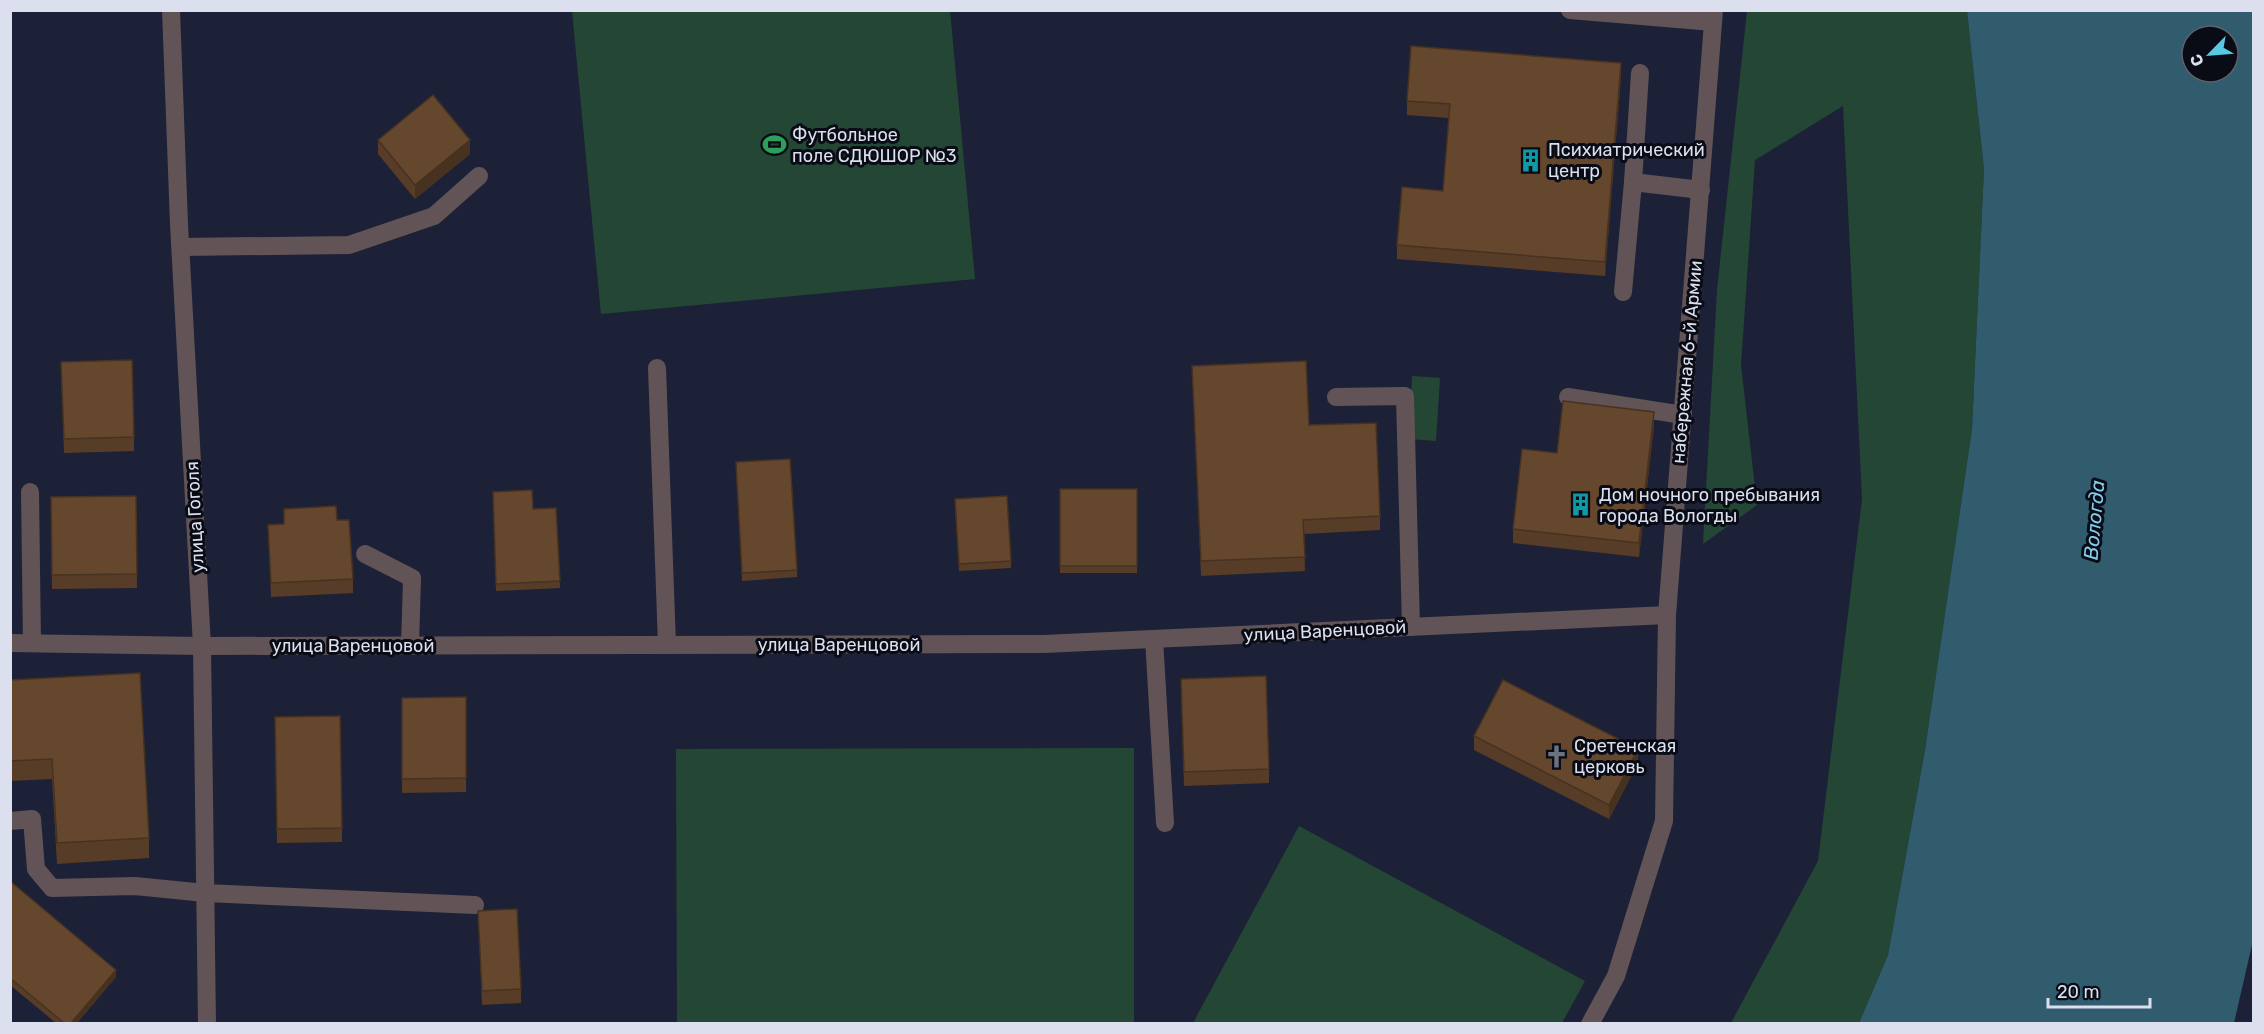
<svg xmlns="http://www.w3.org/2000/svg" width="2264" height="1034" font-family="Rubik,sans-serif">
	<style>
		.green { fill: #244735 }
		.water { fill: #315c6e; fill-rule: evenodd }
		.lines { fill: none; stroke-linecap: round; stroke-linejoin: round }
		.minor { stroke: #625456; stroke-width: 18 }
		.wall { fill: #573d28 }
		.shaded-wall { fill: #473220 }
		.building { fill: #65472e; stroke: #473220; stroke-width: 1.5 }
		.labels { text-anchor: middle; stroke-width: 6; stroke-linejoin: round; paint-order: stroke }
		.poi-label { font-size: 18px; fill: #dbdfee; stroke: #090b15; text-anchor: start }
		.street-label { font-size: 18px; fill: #dbdfee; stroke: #090b15 }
		.water-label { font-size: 20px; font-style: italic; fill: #83cded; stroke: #090b15 }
	</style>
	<rect width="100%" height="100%" fill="#1c2137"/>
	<!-- green -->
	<g class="green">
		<polygon points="572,11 950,11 975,279 601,314"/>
		<polygon points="1747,11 1967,11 1984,169 1972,429 1925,750 1888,955 1859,1023 1731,1023 1818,861 1862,499 1843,106 1755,160 1741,365 1757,505 1703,544 1717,290"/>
		<polygon points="1412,376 1440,378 1436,441 1409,439"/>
		<polygon points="1134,748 1134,1023 677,1023 676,749"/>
		<polygon points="1299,826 1585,981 1562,1023 1193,1023"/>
	</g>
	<!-- water -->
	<path class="water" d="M 1967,11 L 2253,11 L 2254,936 L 2234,1023 L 1859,1023 L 1888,955 L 1925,750 L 1972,429 L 1984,169 ZM 2192,36 L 2228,36 L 2228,72 L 2192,72 Z"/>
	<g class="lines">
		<!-- minor -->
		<g class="minor">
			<polyline points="171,10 179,224 202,646 207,1024"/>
			<polyline points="1570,10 1713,22"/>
			<polyline points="1633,182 1640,73"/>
			<polyline points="181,247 349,245 434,216 479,176"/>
			<polyline points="1623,292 1633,182 1701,190"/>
			<polyline points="657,368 667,645"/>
			<polyline points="1336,397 1405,396 1411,627"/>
			<polyline points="1568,397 1683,415"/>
			<polyline points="30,492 32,643"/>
			<polyline points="365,554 412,578 410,646"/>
			<polyline points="1154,639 1165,823"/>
			<polyline points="10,643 202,646 1044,644 1667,615"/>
			<polyline points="10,821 32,819 36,869 52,888 135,886 205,893 475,905"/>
			<polyline points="1590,1024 1616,976 1664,821 1667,615 1714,10"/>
		</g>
	</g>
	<!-- wall -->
	<g class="wall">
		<polygon points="1621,77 1605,276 1397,259 1397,245 1443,191 1449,118 1407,115 1407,101"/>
		<polygon points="378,140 470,154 415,199 378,154"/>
		<polygon points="1192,366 1309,425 1380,516 1380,530 1304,534 1305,571 1201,576"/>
		<polygon points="61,376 134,437 134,451 64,453"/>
		<polygon points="1654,426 1639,557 1513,543 1513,529 1557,453"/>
		<polygon points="736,470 797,570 797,577 742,581"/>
		<rect x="1060" y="489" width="77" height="84"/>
		<polygon points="493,492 533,509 556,508 560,588 496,591"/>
		<polygon points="136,496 137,588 52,589 51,497"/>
		<polygon points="955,506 1011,561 1011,568 959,571"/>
		<polygon points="284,509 337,520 353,579 353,593 271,597 268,525 284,524"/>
		<polygon points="10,680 149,838 149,858 57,864 52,779 10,781"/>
		<polygon points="1181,693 1269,769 1269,783 1184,786"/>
		<polygon points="466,697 466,792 402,793 402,698"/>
		<polygon points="275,717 342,828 342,842 277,843"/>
		<polygon points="1474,736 1638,763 1609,819 1474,750"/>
		<polygon points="10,881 116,977 77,1023 56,1023 10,985"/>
		<polygon points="478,911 521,989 521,1003 482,1005"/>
	</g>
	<!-- shaded-wall -->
	<g class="shaded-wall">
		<polygon points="1621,63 1621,77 1605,276 1605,262"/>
		<polygon points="470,140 470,154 415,199 415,185"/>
		<polygon points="1654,412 1654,426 1639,557 1639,543"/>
		<polygon points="1638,749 1638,763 1609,819 1609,805"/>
		<polygon points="116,970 116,977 77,1023 71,1023"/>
	</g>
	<!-- building -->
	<g class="building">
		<polygon points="1411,46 1621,63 1605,262 1397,245 1402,187 1443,191 1450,104 1407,101"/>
		<polygon points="433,95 470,140 415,185 378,140"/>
		<polygon points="132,360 134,437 64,439 61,362"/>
		<polygon points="1306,361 1309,425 1376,423 1380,516 1303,520 1305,557 1201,561 1192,366"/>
		<polygon points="1563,401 1654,412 1639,543 1513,529 1522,449 1557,453"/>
		<polygon points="790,459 797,570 742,573 736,462"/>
		<rect x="1060" y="489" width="77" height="77"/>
		<polygon points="532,490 533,509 556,508 560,581 496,584 493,492"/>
		<polygon points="136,496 137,574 52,575 51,497"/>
		<polygon points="1007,496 1011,561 959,564 955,499"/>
		<polygon points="336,506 337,520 349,520 353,579 271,583 268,525 284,524 284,509"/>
		<polygon points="140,673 149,838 57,843 52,759 10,761 10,680"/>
		<polygon points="1266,676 1269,769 1184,772 1181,679"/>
		<polygon points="1503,680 1638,749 1609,805 1474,736"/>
		<polygon points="466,697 466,778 402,779 402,698"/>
		<polygon points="340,716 342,828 277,829 275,717"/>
		<polygon points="10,881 116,970 71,1023 64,1023 10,978"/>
		<polygon points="517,909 521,989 482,991 478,911"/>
	</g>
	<!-- icons -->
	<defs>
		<symbol id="stadium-bare" viewBox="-9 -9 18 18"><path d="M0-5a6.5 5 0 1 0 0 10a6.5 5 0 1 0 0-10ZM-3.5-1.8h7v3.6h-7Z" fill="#2e9e5b" stroke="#090b15" stroke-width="2.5" paint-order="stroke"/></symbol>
		<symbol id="building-bare" viewBox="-9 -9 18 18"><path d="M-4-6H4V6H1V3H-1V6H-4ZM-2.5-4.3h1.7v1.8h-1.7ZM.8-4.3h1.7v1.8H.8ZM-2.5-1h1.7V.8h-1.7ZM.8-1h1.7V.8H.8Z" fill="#0f9aa8" stroke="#090b15" stroke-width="2.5" paint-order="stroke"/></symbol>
		<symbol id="church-bare" viewBox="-9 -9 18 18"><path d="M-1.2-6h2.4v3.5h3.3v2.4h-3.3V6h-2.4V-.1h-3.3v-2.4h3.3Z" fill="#6b7280" stroke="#090b15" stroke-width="2.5" paint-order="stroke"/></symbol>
	</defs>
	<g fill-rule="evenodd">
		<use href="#stadium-bare" x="758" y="128" width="33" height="33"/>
		<use href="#building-bare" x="1514" y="144" width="33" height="33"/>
		<use href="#building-bare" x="1564" y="488" width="33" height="33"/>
		<use href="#church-bare" x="1540" y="740" width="33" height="33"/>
	</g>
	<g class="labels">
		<!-- poi labels -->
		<g class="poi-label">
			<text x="792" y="141">Футбольное<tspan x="792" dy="21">поле СДЮШОР №3</tspan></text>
			<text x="1548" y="156">Психиатрический<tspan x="1548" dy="21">центр</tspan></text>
			<text x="1599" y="501">Дом ночного пребывания<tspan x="1599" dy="21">города Вологды</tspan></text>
			<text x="1574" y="752">Сретенская<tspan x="1574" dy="21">церковь</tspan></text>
		</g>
		<!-- street labels -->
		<g class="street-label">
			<text transform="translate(1687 362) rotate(-85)" y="6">набережная 6-й Армии</text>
			<text transform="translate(195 517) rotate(-93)" y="6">улица Гоголя</text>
			<text transform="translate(1325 631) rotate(-3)" y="6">улица Варенцовой</text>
			<text x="839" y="651">улица Варенцовой</text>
			<text x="353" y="652">улица Варенцовой</text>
		</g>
		<!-- water labels -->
		<g class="water-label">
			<text transform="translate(2094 520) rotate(-85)" y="7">Вологда</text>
		</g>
	</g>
	<!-- border -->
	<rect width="2264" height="1034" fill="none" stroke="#dbdfee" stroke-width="24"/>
	<!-- north arrow -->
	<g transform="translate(2210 54) rotate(245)"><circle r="28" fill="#090b15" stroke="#5d606c" stroke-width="1.5"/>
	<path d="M0-4.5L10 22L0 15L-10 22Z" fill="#57c9e2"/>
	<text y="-9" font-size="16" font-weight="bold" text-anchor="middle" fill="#dbdfee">С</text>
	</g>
	<!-- scale -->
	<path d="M2048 998v9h102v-9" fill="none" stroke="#dbdfee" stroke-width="3"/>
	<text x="2057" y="998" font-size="18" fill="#dbdfee" stroke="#090b15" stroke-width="4.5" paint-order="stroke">20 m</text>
</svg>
